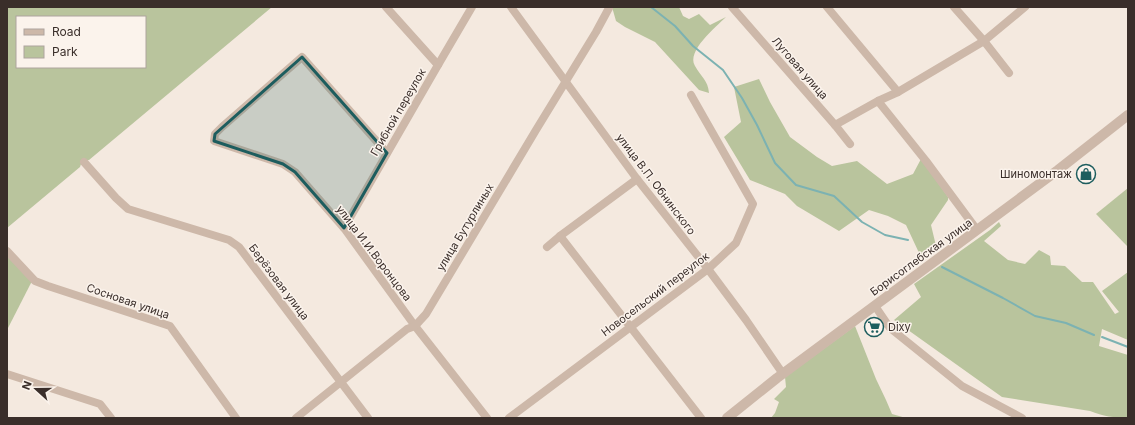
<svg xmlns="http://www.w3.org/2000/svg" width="1135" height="425" font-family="Inter,sans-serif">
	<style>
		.green { fill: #b9c49d; fill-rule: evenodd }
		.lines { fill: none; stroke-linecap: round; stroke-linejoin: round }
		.stream { stroke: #7cb2b2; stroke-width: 2 }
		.minor { stroke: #cdb8a9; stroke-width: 8 }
		.tertiary { stroke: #cdb8a9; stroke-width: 10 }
		.marked { fill: #1d5d5e; fill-opacity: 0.2; stroke: #1d5d5e; stroke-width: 3; stroke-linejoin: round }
		.labels { text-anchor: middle; stroke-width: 3; stroke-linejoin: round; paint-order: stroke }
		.street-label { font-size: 11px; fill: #3a2e2a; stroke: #fbf3ec }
		.poi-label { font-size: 11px; fill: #3a2e2a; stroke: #fbf3ec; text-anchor: end }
	</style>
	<rect width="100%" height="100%" fill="#f4e9df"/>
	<!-- green -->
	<g class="green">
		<path d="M 7,7 L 272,7 L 89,160 L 82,161 L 80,167 L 7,228 ZM 17,17 L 145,17 L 145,67 L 17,67 Z"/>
		<path d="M 612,7 L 679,7 L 683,16 L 689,19 L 699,14 L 710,25 L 726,17 C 716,27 686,51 695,66 C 701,77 708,80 709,93 L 699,90 L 655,42 L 625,27 L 616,21 Z"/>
		<polygon points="759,79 770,102 790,137 817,157 832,166 857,161 887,184 913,174 921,159 948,197 948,200 931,225 937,250 920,255 906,225 888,216 869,210 839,231 797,206 785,194 750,180 724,137 741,122 734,87"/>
		<polygon points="1128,188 1128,247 1096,214"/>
		<path d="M 999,222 L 1001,226 L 984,241 L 1008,260 L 1025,264 L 1039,250 L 1050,256 L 1051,265 L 1065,266 L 1082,282 L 1093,282 L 1115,314 L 1119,312 L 1102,291 L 1128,272 L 1128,340 L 1102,329 L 1099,346 L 1128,355 L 1128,418 C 1114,418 1103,416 1090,411 L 1002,397 L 894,320 L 921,297 L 914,284 L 990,230 Z"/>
		<polygon points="7,256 32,281 7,330"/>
		<polygon points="855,326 876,379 886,400 892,414 906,418 771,418 775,413 779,402 774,399 786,387 785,377"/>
	</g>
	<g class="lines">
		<!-- stream -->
		<g class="stream">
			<polyline points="651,7 675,26 693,46 723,70 742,98 757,125 775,163 796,185 834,196 862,222 885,235 908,240"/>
			<polyline points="942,267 1003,298 1035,316 1066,323 1094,335"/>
			<polyline points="1102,337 1128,347"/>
		</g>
		<!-- minor -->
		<g class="minor">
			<polyline points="386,7 438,65"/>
			<polyline points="511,7 637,179 708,269 746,320 783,374"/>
			<polyline points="732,7 835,125 850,144"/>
			<polyline points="827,7 898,92"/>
			<polyline points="954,7 984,41 1009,73"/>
			<polyline points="878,101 926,161 977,230"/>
			<polyline points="835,125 878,101 898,92 984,41 1025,7"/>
			<polyline points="387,153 302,57 222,127 215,134 214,141 283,164 295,172 344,228 415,326 487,418"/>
			<polyline points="84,162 116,198 128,209 229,240 239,247 368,418"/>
			<polyline points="344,228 438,65 472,7"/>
			<polyline points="560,236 701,418"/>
			<polyline points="547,247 560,236 637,179"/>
			<polyline points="7,251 35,281 48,286 170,326 236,418"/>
			<polyline points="875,306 890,328 962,386 1022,418"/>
			<polyline points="7,374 100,404 111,418"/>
			<polyline points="296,418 407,329 415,326 426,314 536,130 596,32 609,8"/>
			<polyline points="509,418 708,269 736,243 753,204 691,95"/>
		</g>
		<!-- tertiary -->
		<polyline class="tertiary" points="727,418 777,378 1058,170 1128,115"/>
	</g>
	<!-- marked area -->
	<path class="marked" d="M 302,57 L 387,153 L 344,228 L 295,172 L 283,164 L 214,141 L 215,134 Z"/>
	<!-- icons -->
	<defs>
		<symbol id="shop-ring" viewBox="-11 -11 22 22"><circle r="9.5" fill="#fbf3ec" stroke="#1d5d5e" stroke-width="1.5"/><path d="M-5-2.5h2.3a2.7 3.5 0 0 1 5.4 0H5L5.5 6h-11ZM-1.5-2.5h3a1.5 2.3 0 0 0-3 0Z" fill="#1d5d5e"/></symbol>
		<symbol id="supermarket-ring" viewBox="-11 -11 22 22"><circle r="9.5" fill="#fbf3ec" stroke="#1d5d5e" stroke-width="1.5"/><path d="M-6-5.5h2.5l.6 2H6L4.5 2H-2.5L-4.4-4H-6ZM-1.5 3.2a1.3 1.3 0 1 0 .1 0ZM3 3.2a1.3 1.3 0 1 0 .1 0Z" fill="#1d5d5e"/></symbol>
	</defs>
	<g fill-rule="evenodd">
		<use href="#shop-ring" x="1075" y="163" width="22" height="22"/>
		<use href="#supermarket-ring" x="863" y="316" width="22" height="22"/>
	</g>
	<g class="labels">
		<!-- street labels -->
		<g class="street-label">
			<text transform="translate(800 68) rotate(49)" y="4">Луговая улица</text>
			<text transform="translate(398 112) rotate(-60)" y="4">Грибной переулок</text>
			<text transform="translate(656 184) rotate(53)" y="4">улица В.П. Обнинского</text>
			<text transform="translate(465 227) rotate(-59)" y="4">улица Бутурлиных</text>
			<text transform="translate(374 253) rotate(53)" y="4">улица И.И.Воронцова</text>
			<text transform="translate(921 257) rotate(-36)" y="4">Борисоглебская улица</text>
			<text transform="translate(279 282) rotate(53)" y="4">Берёзовая улица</text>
			<text transform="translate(655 294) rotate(-37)" y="4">Новосельский переулок</text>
			<text transform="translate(128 301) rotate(19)" y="4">Сосновая улица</text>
		</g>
		<!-- poi labels -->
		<g class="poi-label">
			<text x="1072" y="178">Шиномонтаж</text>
			<text x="888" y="331" text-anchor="start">Dixy</text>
		</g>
	</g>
	<!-- border -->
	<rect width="1135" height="425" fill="none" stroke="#3a2e2a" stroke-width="16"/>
	<!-- legend -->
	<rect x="16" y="16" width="130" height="52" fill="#fbf3ec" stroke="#aea49e"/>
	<rect x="24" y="29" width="20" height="6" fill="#cdb8a9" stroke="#aea49e"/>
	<text x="52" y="36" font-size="12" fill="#3a2e2a">Road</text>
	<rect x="24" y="46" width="20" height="12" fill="#b9c49d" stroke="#aea49e"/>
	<text x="52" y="56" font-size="12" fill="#3a2e2a">Park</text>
	<!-- north arrow -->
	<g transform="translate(36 389) rotate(291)" stroke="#fbf3ec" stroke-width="3" paint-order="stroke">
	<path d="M0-3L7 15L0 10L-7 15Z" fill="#3a2e2a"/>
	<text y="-6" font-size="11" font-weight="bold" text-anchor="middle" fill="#3a2e2a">N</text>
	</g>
</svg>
